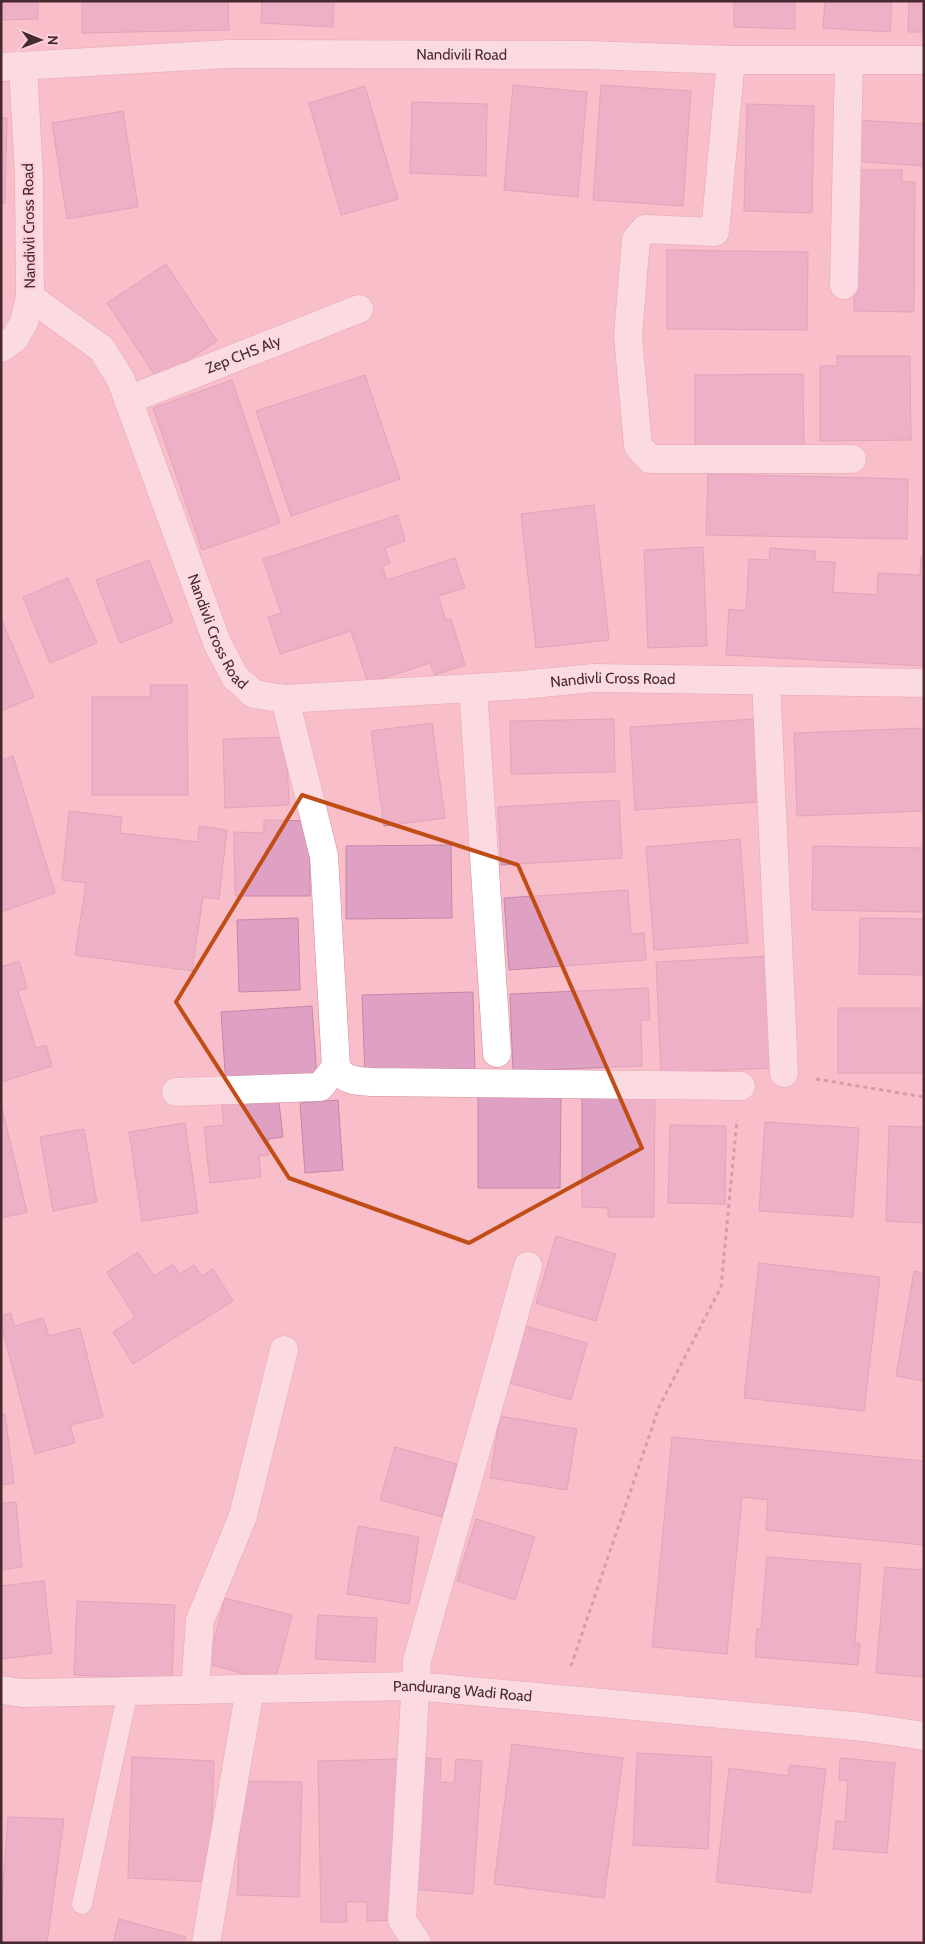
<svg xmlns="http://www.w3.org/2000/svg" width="925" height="1944" font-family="Cabin,sans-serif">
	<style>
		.building { fill: #dfa1c3; stroke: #c487a9 }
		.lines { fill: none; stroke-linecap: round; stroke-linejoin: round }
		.service-casing { stroke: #d18c9b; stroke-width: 21 }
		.minor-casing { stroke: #d18c9b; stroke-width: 29 }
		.tertiary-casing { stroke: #d18c9b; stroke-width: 29 }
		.path { stroke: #a47881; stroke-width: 3; stroke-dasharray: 4 4; stroke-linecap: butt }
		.service { stroke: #fff; stroke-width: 20 }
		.minor { stroke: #fff; stroke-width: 28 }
		.tertiary { stroke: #fff; stroke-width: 28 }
		.marked { fill: none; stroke: #c04d15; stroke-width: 4; stroke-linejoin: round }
		.labels { text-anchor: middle; stroke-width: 4.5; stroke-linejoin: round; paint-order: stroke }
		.street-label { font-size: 15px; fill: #462a30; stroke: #fccfd8 }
	</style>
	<rect width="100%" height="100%" fill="#f8bec9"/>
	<!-- building -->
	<g class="building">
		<polygon points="1,1 38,1 38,19 1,20"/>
		<polygon points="82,1 228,1 229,30 82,33"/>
		<polygon points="262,1 334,1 333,27 261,23"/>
		<polygon points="734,1 795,1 795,29 734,27"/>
		<polygon points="825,1 892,1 890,32 823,28"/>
		<polygon points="909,1 924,1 924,32 908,32"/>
		<polygon points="513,85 587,92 578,197 504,190"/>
		<polygon points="601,85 691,91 683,206 593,200"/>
		<polygon points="365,86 398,199 341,215 309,103"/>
		<polygon points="412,102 487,104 486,176 410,173"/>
		<polygon points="747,104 814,106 812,213 744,211"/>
		<polygon points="123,111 138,207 67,219 52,123"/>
		<polygon points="1,118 7,118 5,203 1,203"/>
		<polygon points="856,120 924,124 924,166 853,161"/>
		<polygon points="855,170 902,170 902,182 915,182 914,312 854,311"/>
		<polygon points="667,250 808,252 807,330 667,329"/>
		<polygon points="166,264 217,341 158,380 107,303"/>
		<polygon points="837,356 910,356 911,440 820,441 820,366 837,366"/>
		<polygon points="803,374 804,447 695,448 695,375"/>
		<polygon points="365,375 400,479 291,516 256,411"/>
		<polygon points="232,380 280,523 202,550 153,408"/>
		<polygon points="708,474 908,479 907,539 706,535"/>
		<polygon points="594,505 609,640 536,648 521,514"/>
		<polygon points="398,515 405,541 385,548 390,563 382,566 387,580 455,558 465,588 438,596 446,620 451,619 465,665 435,675 430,663 368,683 351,631 280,654 268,617 281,613 263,559"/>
		<polygon points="703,547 707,646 648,648 644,550"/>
		<polygon points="770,548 815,551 815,561 835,562 833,592 877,595 878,573 920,575 921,557 924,557 924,666 726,655 729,609 746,611 749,559 769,560"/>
		<polygon points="149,560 173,622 120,643 96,580"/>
		<polygon points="68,578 97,643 50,663 23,597"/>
		<polygon points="1,618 34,697 1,711"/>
		<polygon points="150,685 187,685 188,795 92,795 92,697 151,697"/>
		<polygon points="614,719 615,772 511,774 510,721"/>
		<polygon points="754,719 758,802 635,810 630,727"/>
		<polygon points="432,723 445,818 384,826 371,731"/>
		<polygon points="924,728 924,811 797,816 794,733"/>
		<polygon points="286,737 289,805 225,808 223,739"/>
		<polygon points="13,756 55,893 1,912 1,760"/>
		<polygon points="619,800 622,858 501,865 498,807"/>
		<polygon points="69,811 122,817 120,833 198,842 199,826 227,830 219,899 203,897 192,971 75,955 86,883 62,880"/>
		<polygon points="264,820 310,821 310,896 235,896 234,832 264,833"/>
		<polygon points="740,839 748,943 654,950 646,847"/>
		<polygon points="451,845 452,918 346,919 346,846"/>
		<polygon points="813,846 924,848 924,912 812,910"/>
		<polygon points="628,890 631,934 644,933 646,960 509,970 504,898"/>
		<polygon points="298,918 300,990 239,992 237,920"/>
		<polygon points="860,918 924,919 924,975 859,974"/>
		<polygon points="771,956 776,1068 661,1073 656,962"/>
		<polygon points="19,961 27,988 18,991 36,1048 46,1045 52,1066 1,1082 1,967"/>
		<polygon points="648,988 650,1020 641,1020 642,1066 513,1071 510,994"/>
		<polygon points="473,992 475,1074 365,1077 362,995"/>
		<polygon points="312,1006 317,1078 226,1085 221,1012"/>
		<rect x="838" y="1008" width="86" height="65"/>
		<polygon points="582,1091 655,1092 654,1217 608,1217 608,1208 582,1207"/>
		<polygon points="478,1093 561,1093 560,1188 478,1188"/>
		<polygon points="278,1094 283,1137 268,1139 269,1155 259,1156 261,1177 210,1183 204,1127 224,1125 221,1100"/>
		<polygon points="338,1100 343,1170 305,1173 300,1103"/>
		<polygon points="2,1108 27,1212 1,1218 1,1108"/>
		<polygon points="765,1122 859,1128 853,1217 759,1211"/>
		<polygon points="185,1123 198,1213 142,1221 129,1132"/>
		<polygon points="670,1125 726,1126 725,1204 668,1203"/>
		<polygon points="889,1126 924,1127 924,1223 886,1221"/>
		<polygon points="84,1129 97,1202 53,1211 40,1137"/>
		<polygon points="556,1236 616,1254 596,1321 536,1303"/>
		<polygon points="138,1252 154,1276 173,1264 179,1274 194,1265 202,1276 213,1269 233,1301 133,1364 113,1332 135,1317 107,1272"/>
		<polygon points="759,1263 880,1277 864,1411 744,1398"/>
		<polygon points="914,1271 924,1273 924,1381 896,1376"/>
		<polygon points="11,1313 14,1326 43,1318 49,1336 80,1328 103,1417 70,1425 75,1443 35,1454 1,1324 1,1316"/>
		<polygon points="522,1325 587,1343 571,1400 506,1382"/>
		<polygon points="5,1414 14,1483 1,1485 1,1415"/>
		<polygon points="500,1416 577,1429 567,1490 490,1478"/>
		<polygon points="672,1437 924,1461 924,1545 766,1530 768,1500 742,1497 727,1654 652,1647"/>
		<polygon points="395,1447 457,1464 442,1517 380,1500"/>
		<polygon points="16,1502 22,1567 1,1570 1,1503"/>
		<polygon points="476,1519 535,1537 515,1600 457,1581"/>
		<polygon points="358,1526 419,1537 409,1604 347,1594"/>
		<polygon points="767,1557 861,1564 855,1643 860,1643 858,1665 755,1657 757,1629 761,1629"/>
		<polygon points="885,1567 924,1570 924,1677 876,1673"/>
		<polygon points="44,1581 52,1653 1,1659 1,1586"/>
		<polygon points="225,1598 292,1615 275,1682 208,1664"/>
		<polygon points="77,1601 175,1605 172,1679 74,1675"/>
		<polygon points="318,1615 377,1618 375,1662 315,1659"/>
		<polygon points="512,1744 623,1758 604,1898 494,1884"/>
		<polygon points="637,1753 712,1757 708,1849 633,1845"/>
		<polygon points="132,1757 214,1761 210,1882 128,1878"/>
		<polygon points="418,1757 441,1759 440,1782 454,1783 456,1759 482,1761 473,1894 409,1889"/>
		<polygon points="840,1758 895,1763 887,1853 833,1849 836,1821 845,1822 848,1781 839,1780"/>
		<polygon points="398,1759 402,1920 367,1921 367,1902 346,1902 347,1922 321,1922 318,1761"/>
		<polygon points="790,1765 826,1769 811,1893 716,1882 729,1768 788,1776"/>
		<polygon points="241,1781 302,1782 299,1897 237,1895"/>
		<polygon points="8,1817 64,1819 47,1943 1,1943 1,1911"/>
		<polygon points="119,1919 186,1937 184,1943 113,1943"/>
	</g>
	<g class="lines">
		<defs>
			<polyline id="service" points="82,1904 128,1691"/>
			<g id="minor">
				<polyline points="731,60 715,232 645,229 636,239 628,336 638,446 650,459 852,459"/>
				<polyline points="844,285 849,60"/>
				<path id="s1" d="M 30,297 L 102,349 L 121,380 L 218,645 L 235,677 L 254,694 L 285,699 L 522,685 L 593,678 L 924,683"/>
				<polyline points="1,348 15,338 24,322 30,297 29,177 23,66"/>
				<path id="s2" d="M 128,400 L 359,309"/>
				<polyline points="766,680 784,1073"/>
				<polyline points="473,688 497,1053"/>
				<path d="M 285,699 L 324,856 L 336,1067 C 346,1082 356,1081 373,1082 L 741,1086"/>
				<polyline points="176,1092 320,1087 336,1067"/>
				<path id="s3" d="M 1,1690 L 22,1693 L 416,1686 L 864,1727 L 924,1736"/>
				<polyline points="195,1690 200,1620 243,1516 284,1350"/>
				<polyline points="206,1943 250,1689"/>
				<polyline points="417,1943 402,1920 417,1661 528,1266"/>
			</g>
			<g id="tertiary">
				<path id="s4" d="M 1,67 L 229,54 L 588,55 L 731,60 L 924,60"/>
			</g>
		</defs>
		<!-- service casing -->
		<use href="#service" class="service-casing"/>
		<!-- minor casing -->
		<use href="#minor" class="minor-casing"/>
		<!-- tertiary casing -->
		<use href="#tertiary" class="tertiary-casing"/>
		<!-- path -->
		<g class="path">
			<polyline points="816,1079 924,1097"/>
			<polyline points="571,1666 659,1407 721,1287 737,1120"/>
		</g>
		<!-- service -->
		<use href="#service" class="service"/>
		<!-- minor -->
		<use href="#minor" class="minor"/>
		<!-- tertiary -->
		<use href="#tertiary" class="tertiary"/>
	</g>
	<!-- marked area -->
	<path d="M0 0H925V1944H0ZM 302,795 L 518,865 L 642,1148 L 469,1243 L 289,1178 L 176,1002 Z" fill="#f8bec9" fill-opacity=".55" fill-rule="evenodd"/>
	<path class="marked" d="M 302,795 L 518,865 L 642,1148 L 469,1243 L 289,1178 L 176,1002 Z"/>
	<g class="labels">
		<!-- street labels -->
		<g class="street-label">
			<text dy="5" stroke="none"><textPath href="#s4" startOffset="461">Nandivili Road</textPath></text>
			<text transform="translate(29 226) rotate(-91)" y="5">Nandivli Cross Road</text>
			<text dy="5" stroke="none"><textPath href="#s2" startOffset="124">Zep CHS Aly</textPath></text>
			<text dy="5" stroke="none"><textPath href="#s1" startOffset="395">Nandivli Cross Road</textPath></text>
			<text dy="5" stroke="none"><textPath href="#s1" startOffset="829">Nandivli Cross Road</textPath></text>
			<text dy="5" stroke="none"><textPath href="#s3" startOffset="462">Pandurang Wadi Road</textPath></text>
		</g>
	</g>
	<!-- border -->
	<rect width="925" height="1944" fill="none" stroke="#462a30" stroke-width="5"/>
	<!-- north arrow -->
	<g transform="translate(40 40) rotate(91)" stroke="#fccfd8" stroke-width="4" paint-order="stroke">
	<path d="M0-4L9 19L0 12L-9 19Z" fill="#462a30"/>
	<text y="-8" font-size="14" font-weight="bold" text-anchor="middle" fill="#462a30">N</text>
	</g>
</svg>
